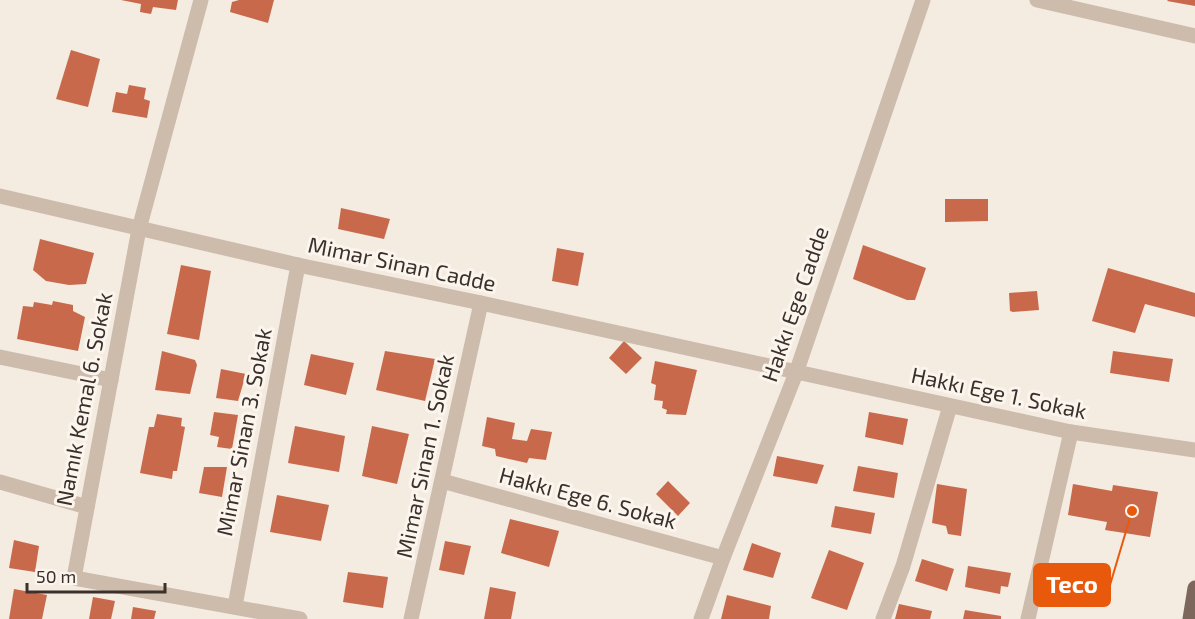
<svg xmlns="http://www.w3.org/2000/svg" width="1195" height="619" font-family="'Exo 2',sans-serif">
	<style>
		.building { fill: #c8694b }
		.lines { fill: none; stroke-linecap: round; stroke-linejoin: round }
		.minor { stroke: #cdbbac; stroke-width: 15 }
		.major { stroke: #7d675c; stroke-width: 15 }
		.labels { text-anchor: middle; stroke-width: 6; stroke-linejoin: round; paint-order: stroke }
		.street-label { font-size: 22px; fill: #3b302b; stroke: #fbf5ee }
		.leader { fill: none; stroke: #e8590c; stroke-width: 2 }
		.callout-dot { fill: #e8590c; stroke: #fbf5ee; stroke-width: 2 }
		.callout { fill: #e8590c; stroke: #e8590c; stroke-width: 2 }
		.callout-label { font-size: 24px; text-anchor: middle; font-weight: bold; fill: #fff }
	</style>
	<rect width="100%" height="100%" fill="#f4ebe1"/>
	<!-- building -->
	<g class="building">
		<polygon points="121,0 178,0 176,10 153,7 151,14 140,12 141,4"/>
		<polygon points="239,0 274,0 268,23 230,12 232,2"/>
		<polygon points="1168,0 1195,0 1195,6 1167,1"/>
		<polygon points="71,50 100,59 88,107 56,99"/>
		<polygon points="129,85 146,88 144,99 150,101 147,118 112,112 116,92 127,94"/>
		<polygon points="945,199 988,199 988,221 945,222"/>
		<polygon points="341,208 390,219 384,239 338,229"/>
		<polygon points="40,239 94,253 86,284 69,285 46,281 33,270"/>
		<polygon points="863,245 926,268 915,300 907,300 853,279"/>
		<polygon points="557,248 584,253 578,286 552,281"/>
		<polygon points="181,265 211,271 199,340 167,334"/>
		<polygon points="1108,268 1195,293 1195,317 1145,304 1135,333 1092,321"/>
		<polygon points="1037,291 1039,310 1013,312 1010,311 1009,293"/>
		<polygon points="53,301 73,305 73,311 85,317 78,351 17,339 23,306 33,307 34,302 52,305"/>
		<polygon points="624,341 642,358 626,374 609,358"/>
		<polygon points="162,351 195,360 197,365 190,394 155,390"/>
		<polygon points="385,351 435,359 425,401 376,390"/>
		<polygon points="1113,351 1173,359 1169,382 1110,373"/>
		<polygon points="311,354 354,363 346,395 304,385"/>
		<polygon points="655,361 697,370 686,415 666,414 667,410 662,408 663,401 654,400 656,385 651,383"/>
		<polygon points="221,369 246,374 238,401 216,398"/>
		<polygon points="214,412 238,415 232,449 217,447 219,437 210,435"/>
		<polygon points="869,412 908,419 903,445 865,437"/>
		<polygon points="157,414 182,418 181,426 185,427 177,471 173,471 172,479 140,473 149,427 154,427"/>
		<polygon points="487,417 515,423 512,439 527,441 531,429 552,432 546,460 529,458 527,463 496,456 495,449 482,446"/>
		<polygon points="295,426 345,436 339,472 288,463"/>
		<polygon points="372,426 409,434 397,484 362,476"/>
		<polygon points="777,456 824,465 817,484 773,476"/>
		<polygon points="858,466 898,473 894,498 853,491"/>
		<polygon points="204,467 227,467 222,497 199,493"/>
		<polygon points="668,481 690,503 678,516 656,494"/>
		<polygon points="937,484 967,489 961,536 948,534 946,526 932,523"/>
		<polygon points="1073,484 1112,491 1113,485 1158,492 1150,537 1105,530 1107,522 1068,515"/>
		<polygon points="277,495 329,505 321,541 270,532"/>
		<polygon points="835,506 875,513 871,534 831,527"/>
		<polygon points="510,519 559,531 549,567 501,553"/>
		<polygon points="14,540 39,546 35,572 9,568"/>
		<polygon points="445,541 471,546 464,575 439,570"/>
		<polygon points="752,543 781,553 773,578 743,570"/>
		<polygon points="829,550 864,563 847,610 811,598"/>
		<polygon points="922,559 954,569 947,591 915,581"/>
		<polygon points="968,566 1011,573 1008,587 1001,586 1000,594 965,587"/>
		<polygon points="348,572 388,577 383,608 343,602"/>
		<polygon points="490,587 516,592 511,619 484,619"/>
		<polygon points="14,589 47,595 42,619 9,619"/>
		<polygon points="727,595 771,606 769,619 721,619"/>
		<polygon points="93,597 115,601 111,619 89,619"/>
		<polygon points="899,604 932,611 930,619 895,619"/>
		<polygon points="133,607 156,611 154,619 131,619"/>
		<polygon points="965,610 1001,616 1001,619 963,619"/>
	</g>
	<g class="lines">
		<!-- minor -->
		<g class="minor">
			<polyline points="201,0 139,229 74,578 300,619"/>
			<polyline points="1037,0 1195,36"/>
			<polyline points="0,196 298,265 481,303 1071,432 1195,450"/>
			<polyline points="0,357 111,380"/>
			<polyline points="442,481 723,558"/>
			<polyline points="0,482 87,507"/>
			<polyline points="235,606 298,265"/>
			<polyline points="411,619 481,303"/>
			<polyline points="701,619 723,558 796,373 923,0"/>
			<polyline points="883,619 903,566 950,406"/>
			<polyline points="1028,619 1071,432"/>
		</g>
		<!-- major -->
		<polyline class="major" points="1190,619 1195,588"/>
	</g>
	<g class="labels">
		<!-- street labels -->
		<g class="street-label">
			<text transform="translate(402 264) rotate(12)" y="8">Mimar Sinan Cadde</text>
			<text transform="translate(795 304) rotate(-71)" y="8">Hakkı Ege Cadde</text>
			<text transform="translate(999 393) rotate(12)" y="8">Hakkı Ege 1. Sokak</text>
			<text transform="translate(84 399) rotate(-79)" y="8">Namık Kemal 6. Sokak</text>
			<text transform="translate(244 432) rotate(-79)" y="8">Mimar Sinan 3. Sokak</text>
			<text transform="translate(425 456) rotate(-78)" y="8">Mimar Sinan 1. Sokak</text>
			<text transform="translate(588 498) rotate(15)" y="8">Hakkı Ege 6. Sokak</text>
		</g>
	</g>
	<!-- callouts -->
	<path class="leader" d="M1132 511L1110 585"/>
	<circle class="callout-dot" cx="1132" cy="511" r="6"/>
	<rect class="callout" x="1034" y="564" width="76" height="42" rx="6"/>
	<g class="callout-label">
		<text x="1072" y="593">Teco</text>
	</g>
	<!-- scale -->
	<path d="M27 583v9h138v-9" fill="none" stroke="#3b302b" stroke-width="3"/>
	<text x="36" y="583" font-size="18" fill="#3b302b" stroke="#fbf5ee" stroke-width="4.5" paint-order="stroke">50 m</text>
</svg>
